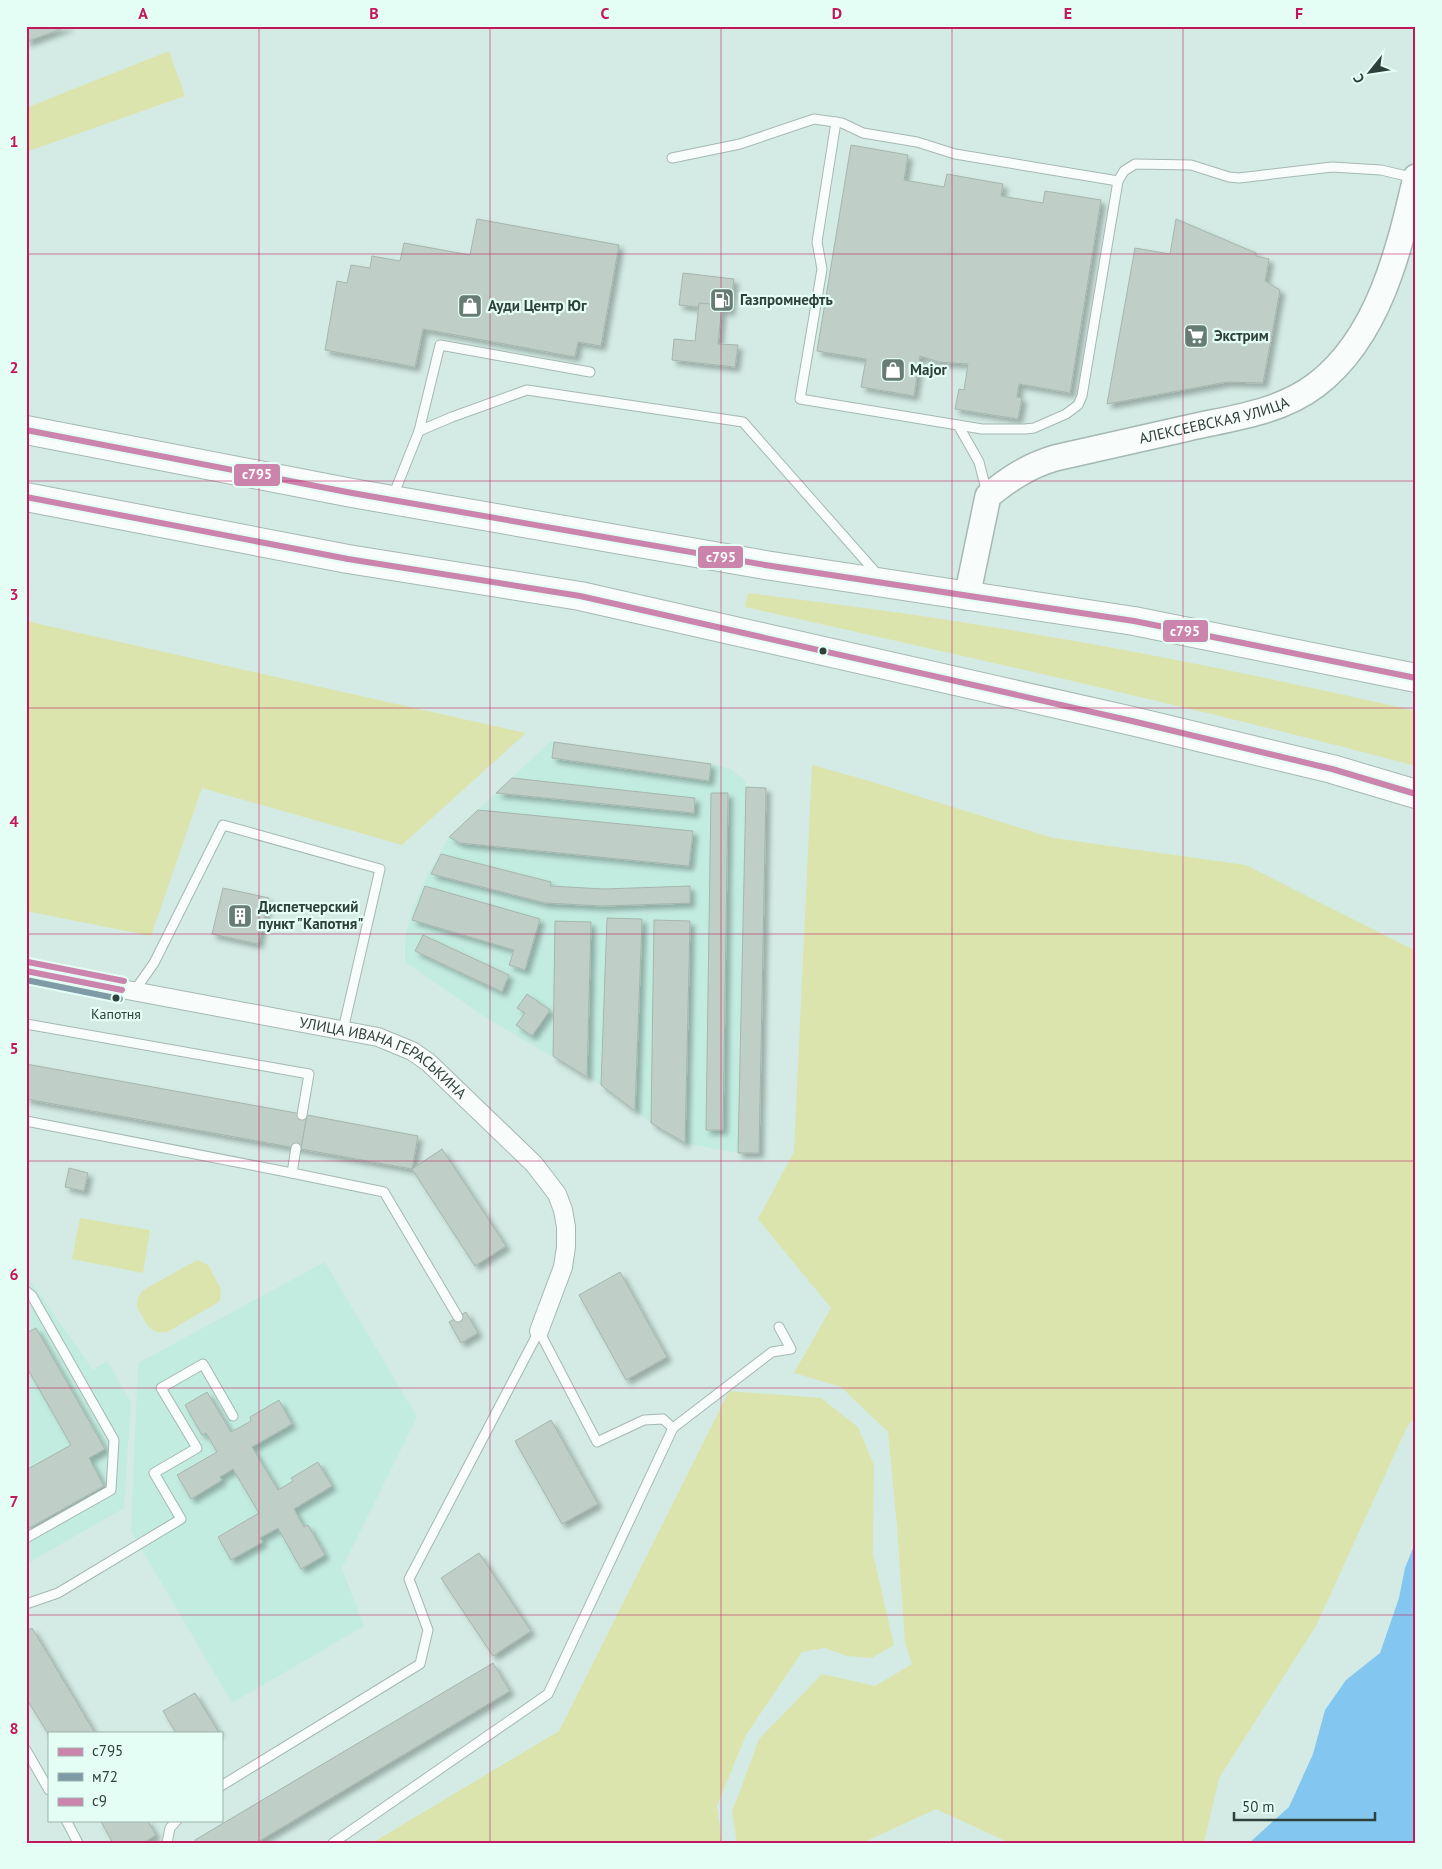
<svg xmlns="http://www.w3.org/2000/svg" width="1442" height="1869" font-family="'PT Sans',sans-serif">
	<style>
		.built { fill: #c3ece0 }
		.green { fill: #dce4ad }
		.water { fill: #83c7f1 }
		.building { fill: #bfcec6; stroke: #a6b6ad; filter: url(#shadow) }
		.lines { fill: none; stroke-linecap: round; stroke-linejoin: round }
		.lane-casing { stroke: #a5b8b2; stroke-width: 11 }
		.street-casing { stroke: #a5b8b2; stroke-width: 20 }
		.secondary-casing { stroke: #a5b8b2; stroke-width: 28 }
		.highway-casing { stroke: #a5b8b2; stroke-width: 30 }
		.lane { stroke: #f8fcfb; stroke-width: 9 }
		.street { stroke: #f8fcfb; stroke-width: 18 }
		.secondary { stroke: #f8fcfb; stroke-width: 25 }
		.highway { stroke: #f8fcfb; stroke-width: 28 }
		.bus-1-casing { stroke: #e4fef5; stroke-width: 10 }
		.bus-2-casing { stroke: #e4fef5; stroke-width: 10 }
		.bus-3-casing { stroke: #e4fef5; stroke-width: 10 }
		.bus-1 { stroke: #cb84ac; stroke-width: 6 }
		.bus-2 { stroke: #7f9ba6; stroke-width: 6 }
		.bus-3 { stroke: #cb84ac; stroke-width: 6 }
		.grid { fill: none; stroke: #c2185b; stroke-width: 1; stroke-opacity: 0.55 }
		.bus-dot { fill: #2e403a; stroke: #e4fef5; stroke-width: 2 }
		.labels { text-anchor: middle; stroke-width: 4.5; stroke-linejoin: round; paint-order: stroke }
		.bus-label { font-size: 14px; fill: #2e403a; stroke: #e4fef5 }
		.poi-label { font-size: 15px; font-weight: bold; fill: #2e403a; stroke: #e4fef5; text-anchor: start }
		.street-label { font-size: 15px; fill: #2e403a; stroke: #e4fef5 }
		.line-badge { stroke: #e4fef5; stroke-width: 2 }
		.badge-label { font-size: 14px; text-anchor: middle; font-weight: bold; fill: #fff }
		.neatline { fill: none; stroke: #c2185b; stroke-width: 2 }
		.grid-label { font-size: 16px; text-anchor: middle; font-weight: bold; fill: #c2185b }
	</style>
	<defs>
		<filter id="shadow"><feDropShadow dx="4.5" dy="4.5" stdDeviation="2.5" flood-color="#0004"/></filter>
	</defs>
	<rect width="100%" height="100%" fill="#d3ebe4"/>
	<!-- built -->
	<g class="built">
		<polygon points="551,741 711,764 731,769 745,781 746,787 766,788 759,1153 738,1153 685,1143 651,1123 601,1085 491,1021 405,962 405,938 412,910 427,876 449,837"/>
		<polygon points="325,1262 417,1417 342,1568 364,1626 232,1703 131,1531 138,1363"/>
		<polygon points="26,1275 93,1370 107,1361 131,1402 124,1508 26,1564"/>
	</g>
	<!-- green -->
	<g class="green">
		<polygon points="169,51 185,96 26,152 26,108"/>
		<path d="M 748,593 C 825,603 902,612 979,625 C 1126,648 1271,678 1416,711 L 1416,766 C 1194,707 969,657 745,607 Z"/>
		<polygon points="26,621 526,733 402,845 202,788 151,936 26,911"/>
		<polygon points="812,765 866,780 1053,838 1246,865 1412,949 1416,949 1416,1416 1407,1427 1316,1626 1219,1778 1204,1843 1010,1843 936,1809 862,1843 737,1843 732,1812 759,1739 822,1674 875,1686 912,1664 905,1643 897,1527 888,1432 841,1387 794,1373 831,1308 758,1219 794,1152"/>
		<polygon points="80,1218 150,1230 143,1273 72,1259"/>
		<path d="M 197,1260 L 208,1265 L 220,1287 L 221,1295 L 219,1302 L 167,1332 C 148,1335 146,1321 137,1307 L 138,1298 L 142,1291 Z"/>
		<polygon points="729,1391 821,1398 858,1427 874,1465 873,1554 894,1645 872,1658 847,1656 825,1648 802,1652 746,1735 717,1806 722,1843 372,1843 559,1731"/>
	</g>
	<!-- water -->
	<polygon class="water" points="1416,1541 1416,1843 1249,1843 1289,1807 1313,1754 1325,1710 1346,1680 1380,1653 1399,1598 1405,1568"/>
	<!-- building -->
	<g class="building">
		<polygon points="26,26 69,26 26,42"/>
		<polygon points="851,145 908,155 904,180 944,187 947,174 1003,184 1001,196 1043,203 1045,191 1101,200 1070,393 1019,384 1017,397 1022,398 1018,419 955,409 959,389 964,390 968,364 939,362 920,356 914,396 861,387 866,359 817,351"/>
		<polygon points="477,219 619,245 601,346 578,342 575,357 423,329 415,367 325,350 337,281 347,283 351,265 370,268 372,256 400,261 404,243 470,255"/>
		<polygon points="1176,219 1256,253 1256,256 1269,259 1265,281 1280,290 1263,383 1227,382 1107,404 1135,248 1170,254"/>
		<polygon points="683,273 734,279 730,311 679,305"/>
		<polygon points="699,303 722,305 718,344 738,345 735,367 672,360 674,339 695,341"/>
		<polygon points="554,742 711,764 709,781 552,758"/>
		<polygon points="512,778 695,798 694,813 496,793"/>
		<polygon points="746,787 766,788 759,1153 738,1153"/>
		<polygon points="711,793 728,793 723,1130 706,1130"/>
		<polygon points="478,810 693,831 689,866 460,843 449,837"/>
		<polygon points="441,854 551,882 550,886 604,889 690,886 690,903 603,906 545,903 431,874"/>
		<polygon points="425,886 540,919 525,970 509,965 514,950 412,920"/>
		<polygon points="223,888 269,898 258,944 212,934"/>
		<polygon points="607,918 642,919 635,1111 601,1085"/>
		<polygon points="654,920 690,921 685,1143 651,1123"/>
		<polygon points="555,921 591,922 587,1077 553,1056"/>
		<polygon points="423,935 509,975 502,992 415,951"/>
		<polygon points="527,994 550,1010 532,1036 516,1025 525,1013 517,1008"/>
		<polygon points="26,1064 307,1115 301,1149 26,1099"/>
		<polygon points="307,1115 418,1136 412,1169 301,1149"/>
		<polygon points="442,1149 506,1246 475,1266 412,1169"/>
		<polygon points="69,1168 88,1173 84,1191 65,1187"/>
		<polygon points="620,1272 667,1357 626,1380 579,1295"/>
		<polygon points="466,1312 478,1333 461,1343 449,1322"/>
		<polygon points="36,1328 105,1449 89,1458 104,1486 26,1530 26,1470 71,1445 26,1366 26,1333"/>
		<polygon points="207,1392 231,1432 251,1421 250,1417 279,1400 292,1424 252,1447 278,1490 293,1481 291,1478 318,1462 332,1486 294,1509 304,1527 308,1525 325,1555 301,1569 278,1528 260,1538 263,1542 231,1560 218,1537 259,1513 233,1469 220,1477 222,1480 191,1499 177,1475 217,1452 206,1433 202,1435 185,1405"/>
		<polygon points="551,1420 598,1504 562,1524 515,1441"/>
		<polygon points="479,1553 531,1631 493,1656 441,1578"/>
		<polygon points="32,1628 95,1733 49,1733 49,1735 26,1698 26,1631"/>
		<polygon points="493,1663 510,1691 256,1843 196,1843 195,1840"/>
		<polygon points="195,1693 219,1733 176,1733 163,1711"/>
		<polygon points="100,1820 147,1820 156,1835 143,1843 113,1843"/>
	</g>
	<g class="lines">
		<defs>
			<g id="lane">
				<polyline points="836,122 817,242 822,269 800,399 982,429 1025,429 1034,428 1066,414 1078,405 1082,396 1118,181 1124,171 1135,164 1191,165 1229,177 1239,178 1332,167 1381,170 1415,178"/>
				<polyline points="672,158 740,144 814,119 842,123 863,133 917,142 955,154 1118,181"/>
				<polyline points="958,425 979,462 987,493"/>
				<polyline points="419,431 452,417 527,390 743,422 878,575"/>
				<polyline points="393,496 419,431 440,345 590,372"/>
				<polyline points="135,990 154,963 223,825 380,869 343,1030"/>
				<polyline points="26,1024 309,1074 302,1115"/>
				<polyline points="26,1121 292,1173"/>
				<polyline points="296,1148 292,1173 384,1192 458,1317"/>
				<polyline points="26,1291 32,1296 114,1440 111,1490 26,1538"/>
				<polyline points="539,1331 597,1442 644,1420 663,1419 673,1428 772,1352 791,1349 779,1327"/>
				<polyline points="26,1604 58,1593 181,1519 154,1473 197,1448 161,1388 203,1364 233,1416"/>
				<polyline points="26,1750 49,1790"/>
				<polyline points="221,1786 420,1664 428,1630 409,1579 539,1331"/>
				<polyline points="66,1820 78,1843"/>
				<polyline points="167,1843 170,1828 177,1820"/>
				<polyline points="333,1843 548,1694 673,1428"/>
			</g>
			<g id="street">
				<path id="s1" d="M 26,971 L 378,1037 L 412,1051 L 428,1062 L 534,1164 L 557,1194 L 563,1210 L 566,1227 L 566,1247 L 563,1267 L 539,1331"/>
			</g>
			<g id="secondary">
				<path id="s2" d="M 967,597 L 988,496 C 1009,479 1028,466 1055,458 C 1099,448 1144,438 1188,428 C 1232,418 1279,413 1316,385 C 1379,337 1399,250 1416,177"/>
			</g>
			<g id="highway">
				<polyline points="26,430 352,493 765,565 1134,621 1416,678"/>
				<polyline points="26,497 348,559 580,596 1132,721 1332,769 1416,794"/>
			</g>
		</defs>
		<!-- lane casing -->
		<use href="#lane" class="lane-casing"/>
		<!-- street casing -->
		<use href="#street" class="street-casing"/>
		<!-- secondary casing -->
		<use href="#secondary" class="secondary-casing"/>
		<!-- highway casing -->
		<use href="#highway" class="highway-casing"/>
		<!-- lane -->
		<use href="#lane" class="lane"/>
		<!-- street -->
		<use href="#street" class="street"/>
		<!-- secondary -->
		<use href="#secondary" class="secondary"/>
		<!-- highway -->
		<use href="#highway" class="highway"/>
		<defs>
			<g id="bus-1">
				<polyline points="26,430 352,493 765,565 1134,621 1416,678"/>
				<polyline points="26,497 348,559 580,596 1132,721 1332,769 1416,794"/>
				<polyline points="26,971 122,990"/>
			</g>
			<polyline id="bus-2" points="26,980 120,999"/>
			<polyline id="bus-3" points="28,962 124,981"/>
		</defs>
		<!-- bus-1 casing -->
		<use href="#bus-1" class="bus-1-casing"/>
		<!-- bus-2 casing -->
		<use href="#bus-2" class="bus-2-casing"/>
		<!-- bus-3 casing -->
		<use href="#bus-3" class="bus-3-casing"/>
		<!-- bus-1 -->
		<use href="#bus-1" class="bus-1"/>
		<!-- bus-2 -->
		<use href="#bus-2" class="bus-2"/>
		<!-- bus-3 -->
		<use href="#bus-3" class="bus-3"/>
	</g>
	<!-- grid -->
	<path class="grid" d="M 259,26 L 259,1843M 490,26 L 490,1843M 721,26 L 721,1843M 952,26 L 952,1843M 1183,26 L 1183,1843M 26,254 L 1416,254M 26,481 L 1416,481M 26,708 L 1416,708M 26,934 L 1416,934M 26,1161 L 1416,1161M 26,1388 L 1416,1388M 26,1615 L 1416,1615"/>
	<!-- icons -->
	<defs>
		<symbol id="fuel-square" viewBox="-11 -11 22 22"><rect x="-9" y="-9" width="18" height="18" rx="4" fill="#687c76" stroke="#e4fef5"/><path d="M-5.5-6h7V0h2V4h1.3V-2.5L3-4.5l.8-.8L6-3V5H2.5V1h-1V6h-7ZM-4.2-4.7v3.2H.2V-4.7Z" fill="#fff"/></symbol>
		<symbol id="shop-square" viewBox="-11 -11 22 22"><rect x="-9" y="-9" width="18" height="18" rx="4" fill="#687c76" stroke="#e4fef5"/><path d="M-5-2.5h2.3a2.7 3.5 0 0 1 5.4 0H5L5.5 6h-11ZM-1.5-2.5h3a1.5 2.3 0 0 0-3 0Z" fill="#fff"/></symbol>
		<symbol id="supermarket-square" viewBox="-11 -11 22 22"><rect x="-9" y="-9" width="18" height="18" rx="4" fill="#687c76" stroke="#e4fef5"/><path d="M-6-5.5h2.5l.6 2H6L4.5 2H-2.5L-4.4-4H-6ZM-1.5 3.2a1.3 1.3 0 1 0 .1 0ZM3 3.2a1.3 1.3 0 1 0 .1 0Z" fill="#fff"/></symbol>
		<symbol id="building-square" viewBox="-11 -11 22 22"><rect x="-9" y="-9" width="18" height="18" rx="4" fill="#687c76" stroke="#e4fef5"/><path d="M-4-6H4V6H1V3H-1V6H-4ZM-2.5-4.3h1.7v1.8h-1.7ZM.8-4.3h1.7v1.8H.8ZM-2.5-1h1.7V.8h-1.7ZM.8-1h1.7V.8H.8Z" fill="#fff"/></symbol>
	</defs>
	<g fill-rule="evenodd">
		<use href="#fuel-square" x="708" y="286" width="28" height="28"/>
		<use href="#shop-square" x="456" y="292" width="28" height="28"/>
		<use href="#supermarket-square" x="1182" y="322" width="28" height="28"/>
		<use href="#shop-square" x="879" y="356" width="28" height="28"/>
		<use href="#building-square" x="226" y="902" width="28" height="28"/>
	</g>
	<!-- markers -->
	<g class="bus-dot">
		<circle cx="823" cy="651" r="4.5"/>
		<circle cx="116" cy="998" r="4.5"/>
	</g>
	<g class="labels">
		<!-- bus labels -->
		<g class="bus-label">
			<text x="116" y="1019">Капотня</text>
		</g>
		<!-- poi labels -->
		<g class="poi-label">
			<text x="740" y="305">Газпромнефть</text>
			<text x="488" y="311">Ауди Центр Юг</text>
			<text x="1214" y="341">Экстрим</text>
			<text x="910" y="375">Major</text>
			<text x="258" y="912">Диспетчерский<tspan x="258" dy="17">пункт "Капотня"</tspan></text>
		</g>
		<!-- street labels -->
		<g class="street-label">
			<text dy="5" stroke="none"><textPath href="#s2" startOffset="344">АЛЕКСЕЕВСКАЯ УЛИЦА</textPath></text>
			<text dy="5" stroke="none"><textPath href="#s1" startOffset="371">УЛИЦА ИВАНА ГЕРАСЬКИНА</textPath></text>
		</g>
	</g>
	<g class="line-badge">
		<rect x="233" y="463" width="48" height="24" rx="5" fill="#cb84ac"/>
		<rect x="697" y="545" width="47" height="24" rx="5" fill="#cb84ac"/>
		<rect x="1162" y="619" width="47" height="24" rx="5" fill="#cb84ac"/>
	</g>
	<g class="badge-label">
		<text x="257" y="479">с795</text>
		<text x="721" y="562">с795</text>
		<text x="1185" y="636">с795</text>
	</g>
	<!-- border -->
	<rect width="1442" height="1869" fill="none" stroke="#e4fef5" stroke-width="55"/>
	<!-- legend -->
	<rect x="48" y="1732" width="175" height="90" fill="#e4fef5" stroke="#9bb2aa"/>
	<rect x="58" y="1748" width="25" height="8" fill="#cb84ac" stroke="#9bb2aa"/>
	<text x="92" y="1756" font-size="15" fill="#2e403a">с795</text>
	<rect x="58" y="1773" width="25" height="8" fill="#7f9ba6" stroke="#9bb2aa"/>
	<text x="92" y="1782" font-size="15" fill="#2e403a">м72</text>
	<rect x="58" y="1798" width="25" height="8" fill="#cb84ac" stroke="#9bb2aa"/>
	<text x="92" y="1806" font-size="15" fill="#2e403a">с9</text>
	<!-- north arrow -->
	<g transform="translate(1370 72) rotate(240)" stroke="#e4fef5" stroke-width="4" paint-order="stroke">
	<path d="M0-4L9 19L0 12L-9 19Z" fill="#2e403a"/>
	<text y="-8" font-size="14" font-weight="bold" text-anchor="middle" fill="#2e403a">С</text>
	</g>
	<!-- scale -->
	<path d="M1234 1812v8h141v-8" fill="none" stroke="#2e403a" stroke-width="2.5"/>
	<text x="1242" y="1812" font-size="15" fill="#2e403a" stroke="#e4fef5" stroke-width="4" paint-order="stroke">50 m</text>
	<rect x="28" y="28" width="1386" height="1814" class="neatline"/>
	<g class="grid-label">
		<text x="143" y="19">A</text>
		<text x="374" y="19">B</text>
		<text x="605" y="19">C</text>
		<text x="837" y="19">D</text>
		<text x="1068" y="19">E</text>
		<text x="1299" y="19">F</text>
		<text x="14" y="147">1</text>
		<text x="14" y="373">2</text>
		<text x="14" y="600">3</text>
		<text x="14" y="827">4</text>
		<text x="14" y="1054">5</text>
		<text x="14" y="1280">6</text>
		<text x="14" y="1507">7</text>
		<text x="14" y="1734">8</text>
	</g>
</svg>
